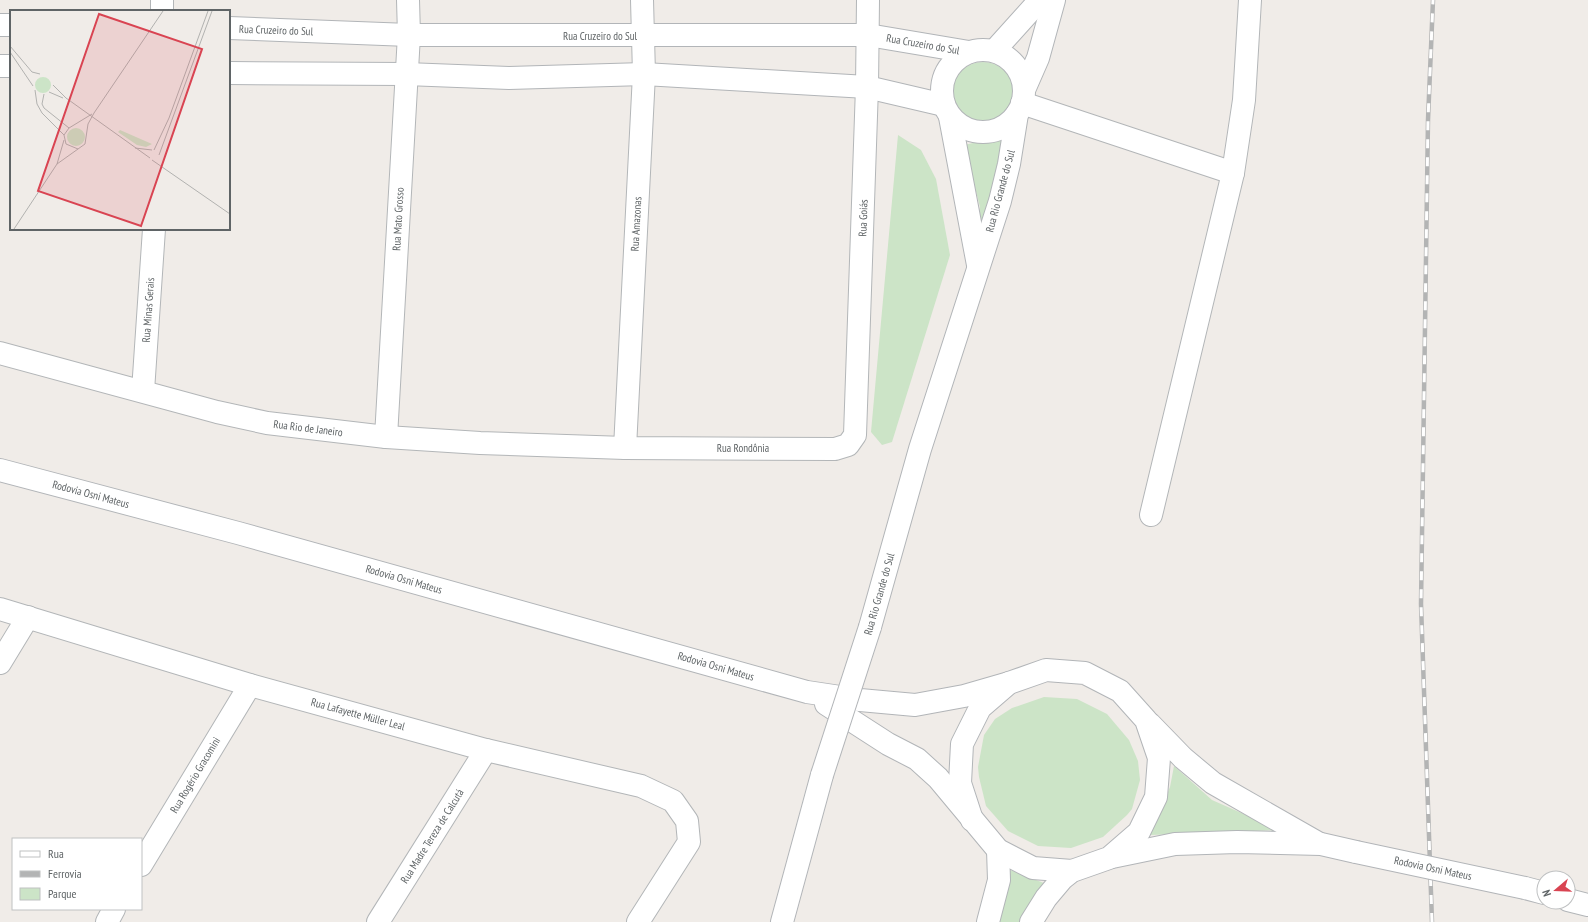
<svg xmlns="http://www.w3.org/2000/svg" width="1588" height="922" font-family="'PT Sans Narrow',sans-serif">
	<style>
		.green { fill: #cce4c7 }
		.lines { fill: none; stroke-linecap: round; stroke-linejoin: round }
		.street-casing { stroke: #b3b6b8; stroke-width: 24 }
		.secondary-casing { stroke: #b2b5b8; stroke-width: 24 }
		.street { stroke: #fff; stroke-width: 22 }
		.secondary { stroke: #fff; stroke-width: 22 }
		.rail-casing { stroke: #b3b4b4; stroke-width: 4.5 }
		.rail { stroke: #fff; stroke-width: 3; stroke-dasharray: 9; stroke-linecap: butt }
		.secondary-bridge-casing { stroke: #b2b5b8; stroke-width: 24; stroke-linecap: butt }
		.secondary-bridge { stroke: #fff; stroke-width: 22 }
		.labels { text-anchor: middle; stroke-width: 3; stroke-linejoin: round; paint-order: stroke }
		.street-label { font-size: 11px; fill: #5f6466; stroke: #fff }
		.inset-road { fill: none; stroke: #b2b2b0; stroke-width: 1 }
		.view { fill: #d94452; fill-opacity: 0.15; stroke: #d94452; stroke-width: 2 }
		.inset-edge { fill: none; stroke: #5f6466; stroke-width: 2 }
	</style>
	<rect width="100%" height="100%" fill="#f0ece8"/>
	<!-- green -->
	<g class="green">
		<circle cx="983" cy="93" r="31"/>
		<polygon points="898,135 921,150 936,179 950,255 892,442 882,445 871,432"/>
		<polygon points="1009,135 982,232 975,233 980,207 964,145"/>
		<polygon points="1044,697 1077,699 1107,714 1129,740 1138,761 1140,780 1132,809 1127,815 1103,837 1071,848 1038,846 1008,831 986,806 979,777 978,767 984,735 995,719 1012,708"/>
		<polygon points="1174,766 1212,800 1280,830 1150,835 1170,787"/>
		<polygon points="1005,868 1049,885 1022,922 998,922 1004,906"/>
	</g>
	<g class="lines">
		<defs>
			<g id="street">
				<polyline points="162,11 162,0"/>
				<polyline points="1022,103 1233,173"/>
				<polyline points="0,353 217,412 267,423 386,437 480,443 625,448 835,449 848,445 855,435 867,87 868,0"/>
				<polyline points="143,391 154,229"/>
				<polyline points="386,437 409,35 408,0"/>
				<polyline points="625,448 644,74 642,0"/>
				<polyline points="1151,515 1233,173 1244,100 1250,0"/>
				<polyline points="0,609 250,685 486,750 641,786 673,801 687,821 689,842 638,922"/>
				<polyline points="0,663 28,617"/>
				<polyline points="141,865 250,685"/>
				<polyline points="107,922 114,909"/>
				<polyline points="378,922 486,750"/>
			</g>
			<g id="secondary">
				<polyline points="0,25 11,25"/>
				<polyline points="229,28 409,35 868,35 969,52"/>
				<circle cx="983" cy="91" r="41"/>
				<polyline points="994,51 1040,0"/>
				<polyline points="0,66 11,66"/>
				<polyline points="229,73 406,74 509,78 644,74 867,87 944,105"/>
				<polyline points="1024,90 1038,58 1054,0"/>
				<polyline points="950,117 978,265"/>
				<polyline points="0,470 238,533 807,692 860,700 915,705 964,696 1009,683"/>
				<polyline points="870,627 920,449 1000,201 1009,164 1017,114"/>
				<polyline points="826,704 888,744 917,759 938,778 998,850 1033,868 1072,871"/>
				<polyline points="1150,724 1183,758 1213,783 1318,843"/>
				<polyline points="972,820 960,783 962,744 980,708 1009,683 1046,670 1085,673 1120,691 1146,720 1159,758 1156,797 1139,832 1109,858 1072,871 1062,879 1046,898 1031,922"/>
				<polyline points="1112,857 1175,844 1237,842 1321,844 1356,852"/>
				<polyline points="1525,888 1544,893"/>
				<polyline points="1568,900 1588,905"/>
				<polyline points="782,922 822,775"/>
				<polyline points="988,922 999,880 998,850"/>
			</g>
		</defs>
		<!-- street casing -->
		<use href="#street" class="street-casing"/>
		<!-- secondary casing -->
		<use href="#secondary" class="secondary-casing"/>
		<!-- street -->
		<use href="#street" class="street"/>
		<!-- secondary -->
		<use href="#secondary" class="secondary"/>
		<defs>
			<polyline id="rail" points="1432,922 1421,604 1428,120 1433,0"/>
		</defs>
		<!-- rail casing -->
		<use href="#rail" class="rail-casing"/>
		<!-- rail -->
		<use href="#rail" class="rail"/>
		<defs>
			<g id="secondary-bridge">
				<polyline points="822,775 870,627"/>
				<polyline points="1356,852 1525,888"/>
			</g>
		</defs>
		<!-- secondary-bridge casing -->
		<use href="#secondary-bridge" class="secondary-bridge-casing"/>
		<!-- secondary-bridge -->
		<use href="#secondary-bridge" class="secondary-bridge"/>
	</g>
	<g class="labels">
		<!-- street labels -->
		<g class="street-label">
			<text transform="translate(276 30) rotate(2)" y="4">Rua Cruzeiro do Sul</text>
			<text x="600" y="40">Rua Cruzeiro do Sul</text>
			<text transform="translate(923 44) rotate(10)" y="4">Rua Cruzeiro do Sul</text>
			<text transform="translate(1000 191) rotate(-75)" y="4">Rua Rio Grande do Sul</text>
			<text transform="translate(863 218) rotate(-88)" y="4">Rua Goiás</text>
			<text transform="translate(398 219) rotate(-87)" y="4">Rua Mato Grosso</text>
			<text transform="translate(636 224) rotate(-87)" y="4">Rua Amazonas</text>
			<text transform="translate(148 310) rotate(-86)" y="4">Rua Minas Gerais</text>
			<text transform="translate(308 428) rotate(7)" y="4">Rua Rio de Janeiro</text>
			<text x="743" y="452">Rua Rondônia</text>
			<text transform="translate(91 494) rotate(15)" y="4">Rodovia Osni Mateus</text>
			<text transform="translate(404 579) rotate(16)" y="4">Rodovia Osni Mateus</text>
			<text transform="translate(879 594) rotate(-74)" y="4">Rua Rio Grande do Sul</text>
			<text transform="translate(716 666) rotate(16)" y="4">Rodovia Osni Mateus</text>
			<text transform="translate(358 714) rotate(15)" y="4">Rua Lafayette Müller Leal</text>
			<text transform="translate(195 775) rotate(-59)" y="4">Rua Rogério Gracomini</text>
			<text transform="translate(432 836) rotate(-58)" y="4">Rua Madre Tereza de Calcutá</text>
			<text transform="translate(1433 868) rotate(12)" y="4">Rodovia Osni Mateus</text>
		</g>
	</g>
	<!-- overview -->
	<g transform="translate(10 10)">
		<rect width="220" height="220" fill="#f0ece8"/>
		<path d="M25 75a8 8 0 1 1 16 0a8 8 0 1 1-16 0ZM57 127a9 9 0 1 1 18 0a9 9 0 1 1-18 0ZM 110,120 L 142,134 L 136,137 L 127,135 L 108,122 Z" fill="#cce4c7"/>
		<path class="inset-road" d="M 0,36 L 22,62 L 30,64M 0,42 L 23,76M 43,75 L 56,88 L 140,148M 25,80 L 27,94 L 32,103 L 54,125M 39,82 L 53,88M 34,84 L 32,94 L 34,98 L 59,118M 125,138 L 142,140M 68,139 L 56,134 L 54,125 L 59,118 L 82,104M 144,140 L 159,108 L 198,1M 149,145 L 202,1M 142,150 L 220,204M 47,154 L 75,134 L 78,114 L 84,103 L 153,1M 4,219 L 47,154 L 54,130"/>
		<path class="view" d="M 89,4 L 192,39 L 131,216 L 28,181 Z"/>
		<rect width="220" height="220" class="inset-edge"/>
	</g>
	<!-- legend -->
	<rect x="12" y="838" width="130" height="72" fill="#ffffff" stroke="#bfc1c2"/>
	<rect x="20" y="851" width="20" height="6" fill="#ffffff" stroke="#bfc1c2"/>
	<text x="48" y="858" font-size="12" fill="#5f6466">Rua</text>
	<rect x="20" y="871" width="20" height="6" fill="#b3b4b4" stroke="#bfc1c2"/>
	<text x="48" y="878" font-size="12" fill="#5f6466">Ferrovia</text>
	<rect x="20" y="888" width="20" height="12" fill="#cce4c7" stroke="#bfc1c2"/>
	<text x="48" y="898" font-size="12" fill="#5f6466">Parque</text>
	<!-- north arrow -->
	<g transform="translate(1556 890) rotate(251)"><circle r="19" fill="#ffffff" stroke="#bfc1c2"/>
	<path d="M0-3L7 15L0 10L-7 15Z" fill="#d94452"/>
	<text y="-6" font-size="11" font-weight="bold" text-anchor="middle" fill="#5f6466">N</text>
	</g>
</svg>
